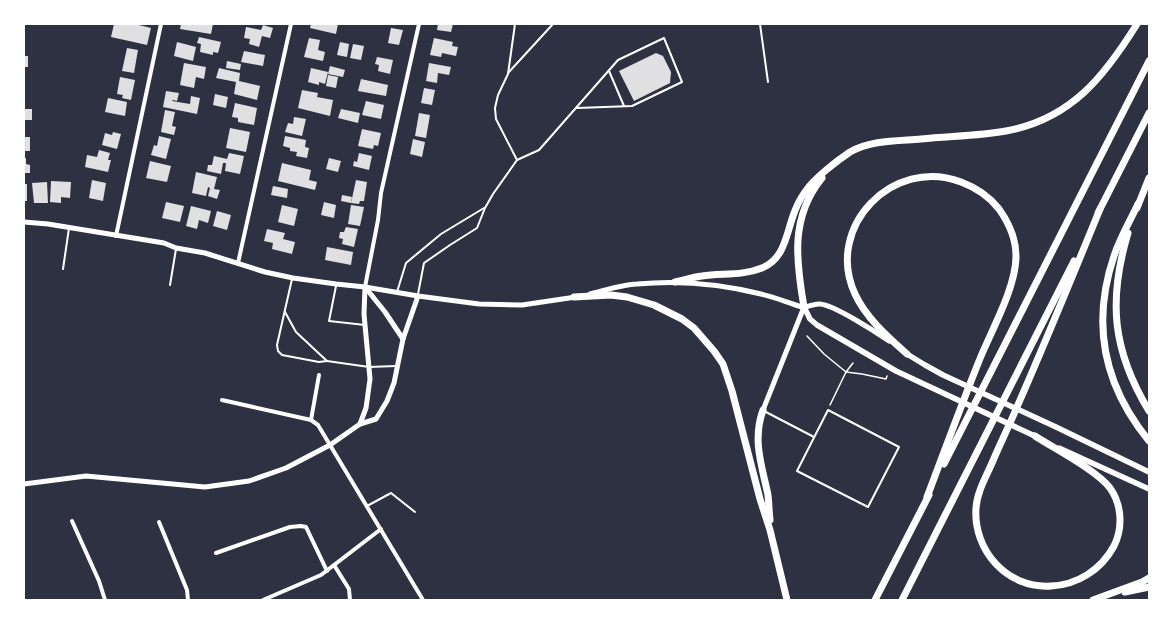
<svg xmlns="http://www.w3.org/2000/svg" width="1173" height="624" font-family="'Sofia Sans Condensed',sans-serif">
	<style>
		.building { fill: #e0e0e3 }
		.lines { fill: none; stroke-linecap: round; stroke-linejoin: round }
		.path { stroke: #fff; stroke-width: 1.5 }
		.service { stroke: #fff; stroke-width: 2 }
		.minor { stroke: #fff; stroke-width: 4 }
		.tertiary { stroke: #fff; stroke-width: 5 }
		.secondary { stroke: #fff; stroke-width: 5.5 }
		.motorway { stroke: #fff; stroke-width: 7 }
	</style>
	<rect width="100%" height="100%" fill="#2d3142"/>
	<!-- building -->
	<g class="building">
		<polygon points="114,24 135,24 151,28 147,45 111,37"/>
		<polygon points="181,24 213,24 211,34 180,29"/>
		<polygon points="311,24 338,24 336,34 310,28"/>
		<polygon points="438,24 453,24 451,32 437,30"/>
		<polygon points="263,25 273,28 270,38 262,36 259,47 249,44 250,39 244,38 246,27 261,30"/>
		<polygon points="391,28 403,30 399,45 388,43"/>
		<polygon points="199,37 221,42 218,53 213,52 213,55 200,52 201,44 197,43"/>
		<polygon points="309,38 320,40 318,50 325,52 323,61 304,57"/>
		<polygon points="434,38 453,42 452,46 458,47 456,56 442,53 441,57 430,55"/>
		<polygon points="177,42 196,47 193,61 174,56"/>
		<polygon points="340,42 349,44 347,57 337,55"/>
		<polygon points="353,44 364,46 361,60 350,58"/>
		<polygon points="127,48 138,50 134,73 122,71"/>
		<polygon points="244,51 265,55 263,66 241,62"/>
		<polygon points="656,53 663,56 671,72 670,83 634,101 619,71"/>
		<rect x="24" y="56" width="4" height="11"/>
		<polygon points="377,57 393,60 390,74 378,71 379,65 375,64"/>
		<polygon points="227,61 241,64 240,70 226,68"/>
		<polygon points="184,63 206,67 204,79 196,77 194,88 180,85"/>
		<polygon points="429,63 451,67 449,75 438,73 437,83 426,81"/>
		<polygon points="330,66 345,70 343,77 328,74"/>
		<polygon points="219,68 240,73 239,81 260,86 257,100 234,94 236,82 216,78"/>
		<polygon points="311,68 328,72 325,84 319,82 319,85 308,82"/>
		<polygon points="328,75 338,77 336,88 326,86"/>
		<polygon points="120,77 135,80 131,100 122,98 123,95 117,94"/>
		<polygon points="361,79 388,85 386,96 358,91"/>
		<polygon points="424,88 435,90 432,105 421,103"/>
		<polygon points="302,90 318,93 317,97 333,100 330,116 298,108"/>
		<polygon points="166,91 179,93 177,101 173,100 172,101 190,104 191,96 200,98 197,114 163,107"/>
		<polygon points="215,94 228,97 226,108 213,105"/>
		<polygon points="108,98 127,102 125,116 105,112"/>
		<polygon points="366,101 384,105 381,119 362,115"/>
		<polygon points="235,103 257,108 254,125 238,122 238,118 232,117"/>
		<rect x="24" y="109" width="8" height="11"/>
		<polygon points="341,109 360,113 358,123 338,118"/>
		<polygon points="165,110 175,112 172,126 176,127 174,135 161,132"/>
		<polygon points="419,113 430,115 426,138 415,136"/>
		<polygon points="294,117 306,119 302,136 285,132 288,123 293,124"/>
		<polygon points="230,128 250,132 246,152 226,148"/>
		<polygon points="362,129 381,133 378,146 374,145 373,149 358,146"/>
		<polygon points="113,132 121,134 117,149 102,145 105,133 112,135"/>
		<polygon points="159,136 171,139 166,159 151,155 154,145 157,146"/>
		<polygon points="285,136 306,140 305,147 309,148 307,158 296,156 297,152 290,151 290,148 283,146"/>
		<rect x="24" y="137" width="6" height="14"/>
		<polygon points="413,139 425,142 422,157 410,154"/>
		<polygon points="99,150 110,153 108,160 111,160 108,172 85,167 87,155 97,157"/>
		<polygon points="229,153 244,156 240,174 225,171 226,163 223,163 221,174 207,171 208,165 212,165 214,156 227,159"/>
		<polygon points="359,153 372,156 369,170 353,166 354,161 357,162"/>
		<polygon points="24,158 26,158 26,164 30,165 30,173 24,173"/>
		<polygon points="329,158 341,161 338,172 326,169"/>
		<polygon points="150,161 171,166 167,182 146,178"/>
		<polygon points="282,163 311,170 309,180 317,182 315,190 278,181"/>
		<polygon points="196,172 217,177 214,189 220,190 217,199 208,196 210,188 208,187 206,196 192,193"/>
		<polygon points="92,180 106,183 103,201 89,198"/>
		<polygon points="356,180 367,182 364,201 360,201 359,204 351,203"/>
		<polygon points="51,181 71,182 70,198 61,197 61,203 50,202"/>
		<polygon points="47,182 48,203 34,203 32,183"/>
		<rect x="24" y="184" width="3" height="17"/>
		<polygon points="273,186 288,189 287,198 271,195"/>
		<polygon points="342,195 352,197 351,203 341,201"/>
		<polygon points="166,202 184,206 180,222 162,218"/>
		<polygon points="324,202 336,205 334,218 321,215"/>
		<polygon points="282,205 298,209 294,226 278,222"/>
		<polygon points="351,205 364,207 360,226 348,224"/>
		<polygon points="191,206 211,211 208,223 199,220 197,229 186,226"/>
		<polygon points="217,211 231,215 227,230 213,226"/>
		<polygon points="346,227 358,229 354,247 342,244 343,239 339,238 340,232 344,232"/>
		<polygon points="267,229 285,233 283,239 295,242 292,254 272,249 273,243 264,241"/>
		<polygon points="327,247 353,252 351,265 325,260"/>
	</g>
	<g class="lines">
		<!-- path -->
		<g class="path">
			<polyline points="807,336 824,354 846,372 830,405"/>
			<polyline points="846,372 862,374 886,379 887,376"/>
			<polyline points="846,372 853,363"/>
		</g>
		<!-- service -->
		<g class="service">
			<polyline points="515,24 508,74 498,95 495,108 496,119 517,160 539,150 618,60 664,38 682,82 632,106 577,108"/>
			<polyline points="760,24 768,82"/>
			<polyline points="609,71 624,106"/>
			<polyline points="508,73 553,24"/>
			<polyline points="63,269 69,228"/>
			<polyline points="292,279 277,345 278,351 282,355 319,362 327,361"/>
			<polyline points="170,285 176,249"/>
			<polyline points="336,286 329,321 365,325"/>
			<polyline points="397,292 406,263 441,234 484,208"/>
			<polyline points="418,294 424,263 450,245 477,228 485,208 493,194 517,160"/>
			<polyline points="285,312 296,332 327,361 369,367 396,366"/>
			<polygon points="828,410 899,447 868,507 797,471"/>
			<polyline points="764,411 814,437"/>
			<polyline points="367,506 391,493 415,512"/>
		</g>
		<!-- minor -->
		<g class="minor">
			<polyline points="116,236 161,24"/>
			<polyline points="238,263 291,24"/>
			<polyline points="365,287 378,220 381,193 419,24"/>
			<polyline points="222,400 311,420 318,425 423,600"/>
			<polyline points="311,420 319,375"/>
			<polyline points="72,521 99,581 105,600"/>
			<polyline points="159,522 187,590 188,600"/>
			<polyline points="216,553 290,527 301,526 306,527 327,571"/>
			<polyline points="334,565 349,589 350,600"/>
			<polyline points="263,600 321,575 381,529"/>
		</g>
		<!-- tertiary -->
		<g class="tertiary">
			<polyline points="24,222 48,224 164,243 176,248 205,253 265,272 293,278 336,284 365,287 418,296 479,304 522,305 576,297"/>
			<polyline points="365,287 385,312 403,339"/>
			<path d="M 590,294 C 605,290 621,285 637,284 C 679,280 721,284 761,294 C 775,297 788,303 802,307 C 807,308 814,303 820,304 C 834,305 876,332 889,341"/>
			<polyline points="763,410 804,307"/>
			<polyline points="360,424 366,408 370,379 364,314 365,287"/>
			<polyline points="24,484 86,476 205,487 249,481 286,468 330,445 360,424 376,419 387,401 394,383 403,339 418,296"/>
		</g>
		<!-- secondary -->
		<g class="secondary">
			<polyline points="804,307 810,319 817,325 896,371 1037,437"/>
			<polyline points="907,354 925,365 943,375 1056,427 1149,472"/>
			<polyline points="1059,448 1149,489"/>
		</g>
		<!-- motorway -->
		<g class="motorway">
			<path d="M 1138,204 C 1130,221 1120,238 1114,256 C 1091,324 1104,386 1149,441"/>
			<polyline points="1137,208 1149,178"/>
			<polyline points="1098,213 1149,113"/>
			<path d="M 1128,233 C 1108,300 1112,350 1149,411"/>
			<path d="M 675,282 C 684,280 693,277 702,276 C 722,273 742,276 762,268 C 784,259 786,236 793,216 C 796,207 800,199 805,192 C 813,179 838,160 850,152 C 871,140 898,141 921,139 C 949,136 978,136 1006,131 C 1071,119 1104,77 1137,24"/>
			<polyline points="574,297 611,295 627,297 654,305 682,319 694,328 714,351 723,364 732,391 760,499 770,530 787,600"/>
			<path d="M 804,307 C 796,261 790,217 822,178"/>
			<path d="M 907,354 C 888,337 866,318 855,294 C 824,227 893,156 961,182 C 977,188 989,196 999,209 C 1009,223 1016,239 1016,256 C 1016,288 991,331 979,361 C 961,406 944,452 927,497"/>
			<path d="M 763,410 C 752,440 762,466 768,495 C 769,504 769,512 770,520"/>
			<path d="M 1035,436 C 1055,449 1096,470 1110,488 C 1122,505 1123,528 1114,546 C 1101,570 1077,585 1051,586 C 1007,589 973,550 976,508 C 977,492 986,477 992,463 C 1000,444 1009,426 1017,407 C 1046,341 1073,275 1100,209"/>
			<polyline points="944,464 1149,61"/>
			<polyline points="1125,592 1149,587"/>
			<polyline points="875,600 929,495"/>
			<polyline points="902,600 1074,261"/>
			<polyline points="1093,600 1142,582 1149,578"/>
		</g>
	</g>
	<!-- border -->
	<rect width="1173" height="624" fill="none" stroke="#ffffff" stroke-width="50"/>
</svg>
